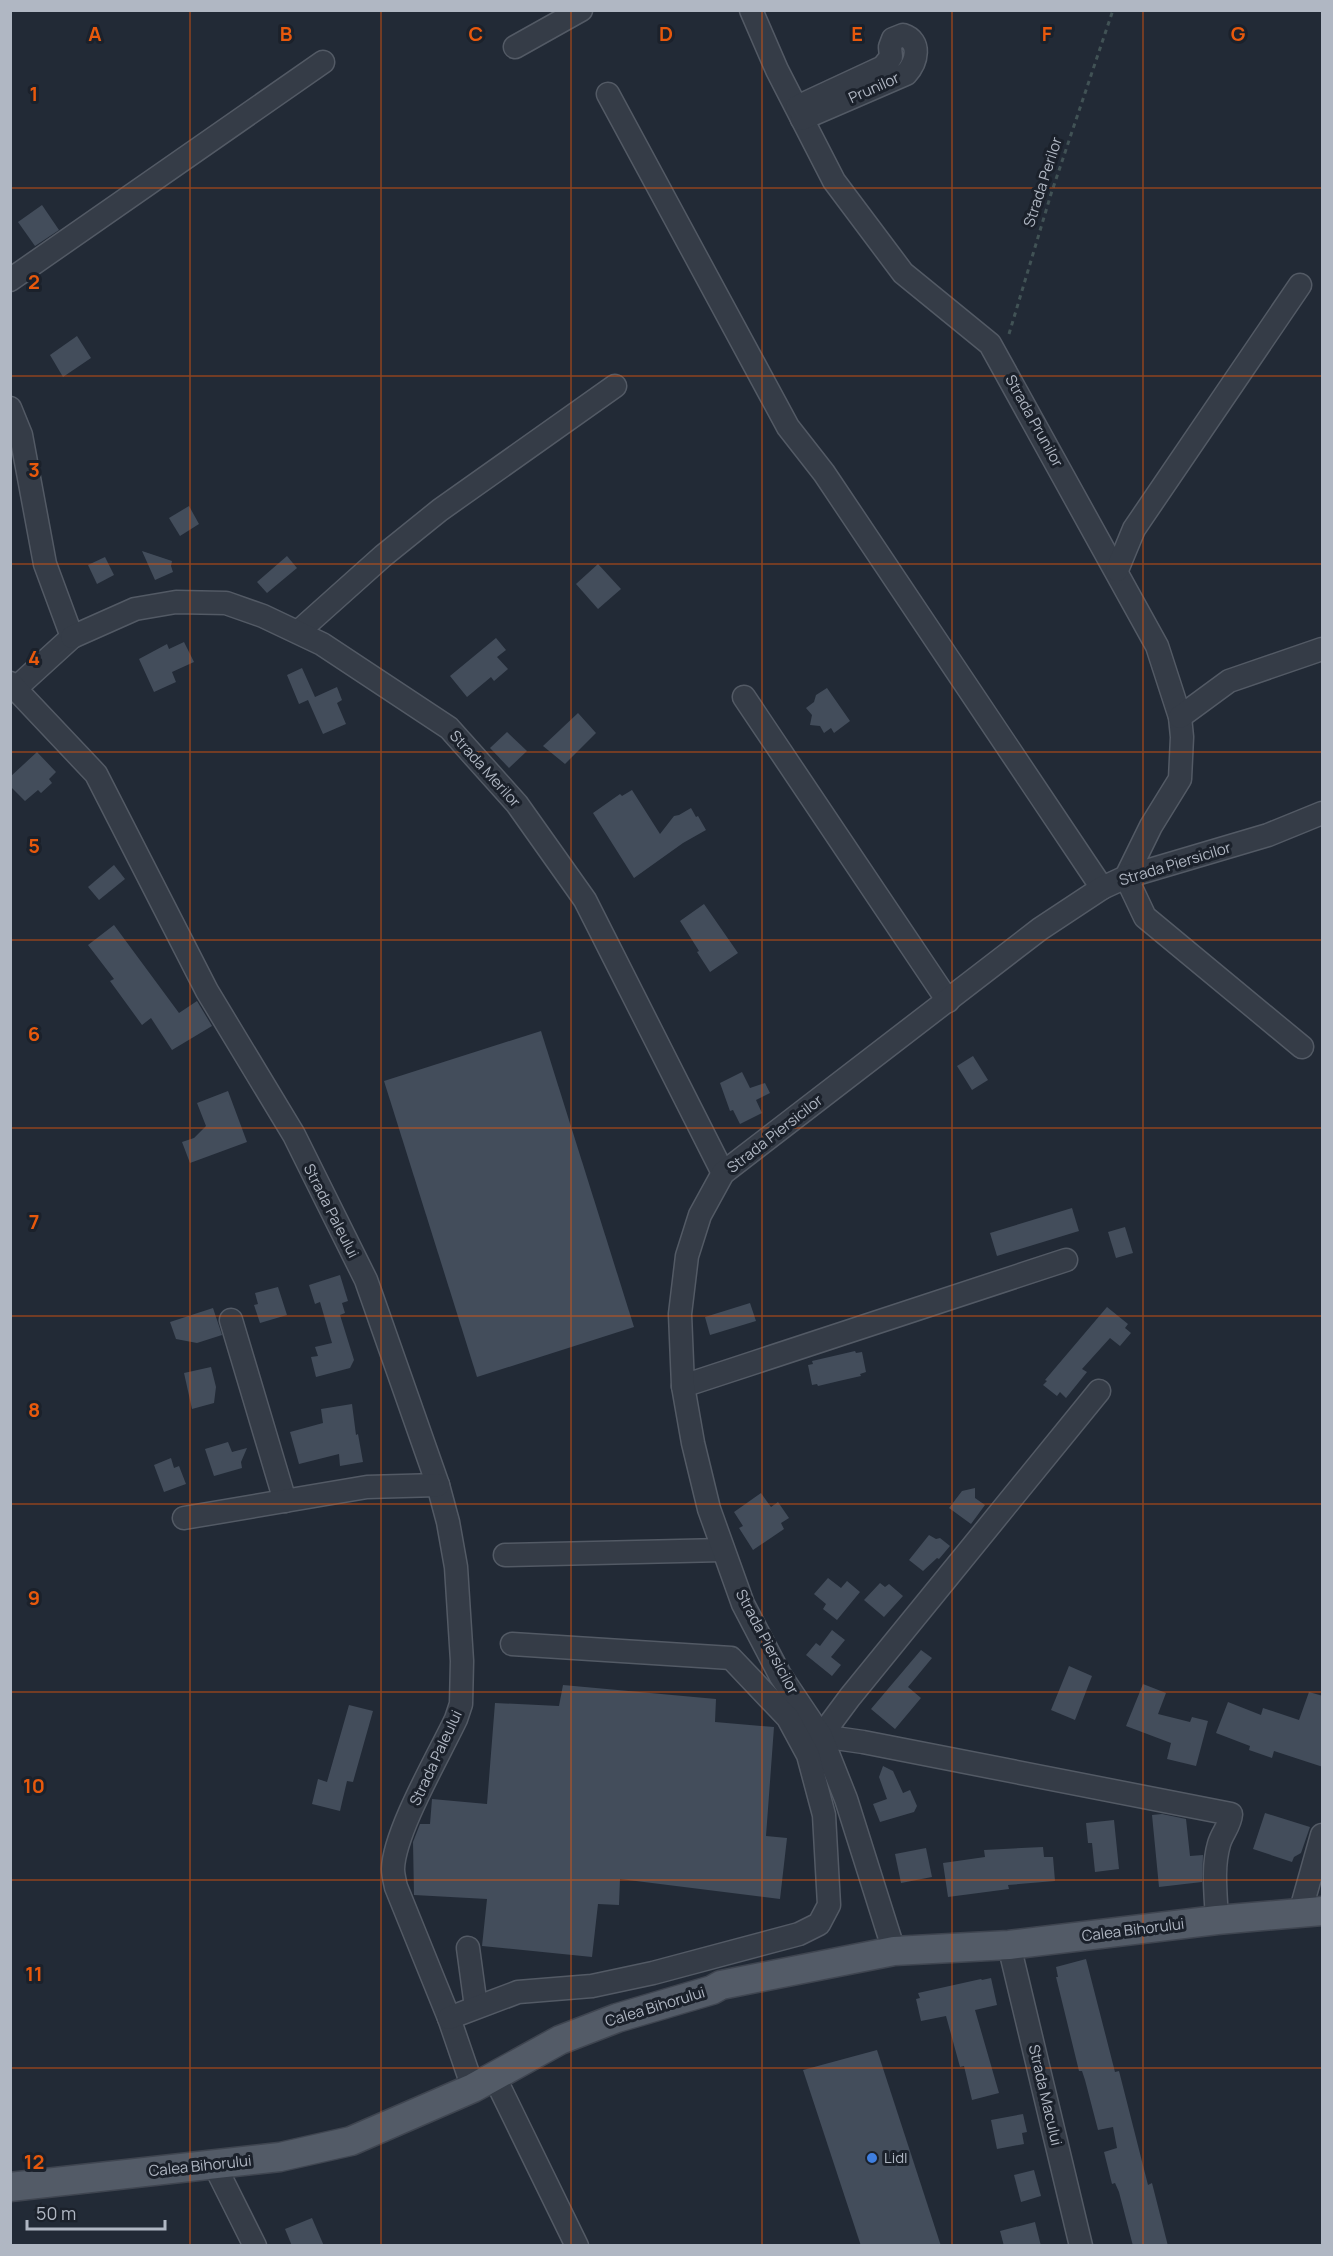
<svg xmlns="http://www.w3.org/2000/svg" width="1333" height="2256" font-family="Manrope,sans-serif">
	<style>
		.building { fill: #434d5b }
		.lines { fill: none; stroke-linecap: round; stroke-linejoin: round }
		.minor-casing { stroke: #535a65; stroke-width: 25 }
		.major-casing { stroke: #3f4550; stroke-width: 31 }
		.path { stroke: #415255; stroke-width: 3; stroke-dasharray: 4.5 4.5; stroke-linecap: butt }
		.minor { stroke: #353c47; stroke-width: 22 }
		.major { stroke: #535b67; stroke-width: 28 }
		.grid { fill: none; stroke: #e8590c; stroke-width: 1.5; stroke-opacity: 0.55 }
		.shop-dot { fill: #3f7fe0; stroke: #1b212b; stroke-width: 2 }
		.labels { text-anchor: middle; stroke-width: 6; stroke-linejoin: round; paint-order: stroke }
		.street-label { font-size: 15px; fill: #b0b7c3; stroke: #1b212b }
		.poi-label { font-size: 15px; fill: #b0b7c3; stroke: #1b212b; text-anchor: start }
		.grid-label { font-size: 20px; text-anchor: middle; font-weight: bold; fill: #e8590c; stroke: #1b212b; stroke-width: 6; stroke-linejoin: round; paint-order: stroke }
	</style>
	<rect width="100%" height="100%" fill="#222a36"/>
	<!-- building -->
	<g class="building">
		<polygon points="42,205 59,230 35,246 18,222"/>
		<polygon points="77,336 91,358 63,377 50,355"/>
		<polygon points="189,506 199,524 180,536 169,518"/>
		<polygon points="142,551 172,561 171,566 173,572 155,580"/>
		<polygon points="287,556 297,568 267,593 257,582"/>
		<polygon points="105,557 114,575 97,584 88,565"/>
		<polygon points="598,564 621,589 598,609 576,584"/>
		<polygon points="496,638 506,650 497,657 508,669 494,681 491,677 467,697 450,676"/>
		<polygon points="184,642 194,662 172,672 176,682 154,692 139,659 167,644 169,649"/>
		<polygon points="302,668 315,697 337,687 342,700 337,703 346,724 323,734 308,700 299,704 287,675"/>
		<polygon points="827,688 850,721 834,733 831,728 824,733 820,726 810,725 812,715 806,708 814,702 816,695"/>
		<polygon points="578,713 596,733 565,764 543,746"/>
		<polygon points="507,732 527,751 509,768 490,748"/>
		<polygon points="37,752 56,772 49,779 52,783 41,793 38,790 25,801 10,786 10,777"/>
		<polygon points="632,790 660,834 674,816 679,815 691,808 696,817 698,816 706,830 683,843 634,878 593,813 620,794 622,796"/>
		<polygon points="114,865 125,879 99,900 88,887"/>
		<polygon points="704,904 738,953 710,972 697,952 699,951 680,921"/>
		<polygon points="114,925 179,1013 197,1001 212,1026 172,1050 151,1018 142,1025 110,981 114,979 88,945"/>
		<polygon points="541,1031 634,1327 477,1377 384,1081"/>
		<polygon points="973,1056 988,1080 972,1090 957,1066"/>
		<polygon points="742,1072 750,1088 765,1083 770,1093 756,1100 762,1113 740,1124 733,1110 730,1111 720,1083"/>
		<polygon points="228,1091 247,1142 190,1163 182,1142 194,1138 206,1126 197,1103"/>
		<polygon points="1072,1208 1079,1231 997,1256 990,1233"/>
		<polygon points="1125,1227 1133,1253 1116,1258 1108,1232"/>
		<polygon points="340,1275 348,1301 342,1303 345,1313 340,1315 354,1360 350,1368 316,1377 311,1357 318,1356 315,1347 332,1343 320,1302 315,1304 309,1285"/>
		<polygon points="278,1287 287,1315 260,1323 254,1305 258,1304 255,1293"/>
		<polygon points="750,1303 756,1321 710,1335 705,1317"/>
		<polygon points="1107,1307 1128,1324 1125,1328 1131,1333 1120,1346 1110,1338 1082,1369 1087,1372 1066,1398 1060,1392 1057,1396 1043,1385 1047,1381 1045,1380"/>
		<polygon points="213,1308 222,1335 197,1343 176,1339 170,1322"/>
		<polygon points="855,1351 856,1353 862,1352 866,1372 860,1374 861,1376 839,1381 818,1386 817,1384 812,1385 808,1365 813,1364 812,1361"/>
		<polygon points="211,1367 216,1387 214,1403 192,1409 184,1373"/>
		<polygon points="352,1404 356,1435 358,1434 363,1462 340,1466 339,1454 299,1464 290,1432 323,1423 321,1409"/>
		<polygon points="228,1442 232,1452 247,1448 241,1462 242,1468 214,1476 205,1449"/>
		<polygon points="171,1458 174,1468 179,1466 186,1484 164,1492 154,1465"/>
		<polygon points="975,1488 975,1498 985,1505 971,1524 949,1508 962,1491"/>
		<polygon points="761,1493 771,1507 778,1502 789,1518 781,1523 784,1529 753,1550 739,1528 743,1526 734,1512"/>
		<polygon points="929,1535 936,1539 940,1538 950,1546 939,1559 937,1558 923,1571 909,1560"/>
		<polygon points="828,1578 841,1588 847,1581 860,1592 837,1620 823,1609 826,1604 814,1594"/>
		<polygon points="880,1583 885,1587 889,1584 903,1596 884,1617 864,1600"/>
		<polygon points="832,1630 845,1640 831,1657 841,1665 832,1676 806,1655 816,1643 820,1646"/>
		<polygon points="921,1650 932,1658 908,1687 921,1698 895,1729 871,1709"/>
		<polygon points="1069,1666 1092,1676 1075,1720 1051,1710"/>
		<polygon points="1143,1684 1166,1693 1158,1714 1190,1722 1192,1717 1208,1721 1196,1766 1167,1759 1171,1743 1126,1726"/>
		<polygon points="563,1685 716,1699 715,1722 774,1727 766,1836 787,1838 780,1899 620,1879 619,1905 598,1904 592,1957 482,1946 487,1899 414,1895 413,1842 420,1824 430,1824 432,1799 487,1804 495,1703 559,1706"/>
		<polygon points="1309,1692 1323,1696 1323,1767 1274,1751 1272,1758 1249,1750 1250,1746 1216,1733 1228,1702 1261,1715 1263,1708 1299,1720"/>
		<polygon points="349,1705 373,1711 353,1782 347,1781 340,1811 312,1804 318,1779 327,1782"/>
		<polygon points="883,1766 893,1771 903,1793 910,1790 917,1806 914,1812 880,1822 873,1804 887,1799 879,1777"/>
		<polygon points="1265,1813 1310,1827 1301,1853 1294,1857 1292,1862 1253,1849"/>
		<polygon points="1162,1814 1186,1819 1190,1856 1203,1855 1202,1882 1159,1887 1152,1815"/>
		<polygon points="1114,1820 1119,1869 1095,1872 1092,1843 1088,1843 1086,1823"/>
		<polygon points="1043,1847 1044,1857 1053,1857 1055,1881 1008,1885 1009,1889 948,1897 943,1863 985,1857 984,1850"/>
		<polygon points="926,1848 932,1877 901,1883 895,1854"/>
		<polygon points="1086,1959 1115,2072 1119,2071 1148,2185 1152,2183 1168,2246 1133,2246 1119,2192 1115,2183 1112,2184 1104,2152 1117,2148 1113,2127 1098,2130 1085,2080 1082,2071 1079,2071 1056,1977 1058,1977 1056,1967"/>
		<polygon points="991,1978 997,2005 975,2010 999,2093 972,2100 964,2066 960,2067 946,2016 921,2021 916,1999 920,1998 918,1993 981,1979 982,1980"/>
		<polygon points="877,2050 941,2246 861,2246 803,2070"/>
		<polygon points="1023,2114 1027,2132 1022,2133 1024,2144 997,2149 991,2120"/>
		<polygon points="1034,2170 1041,2196 1021,2202 1014,2175"/>
		<polygon points="312,2218 324,2246 292,2246 285,2229"/>
		<polygon points="1035,2222 1041,2246 1004,2246 1000,2231"/>
	</g>
	<g class="lines">
		<defs>
			<g id="minor">
				<polyline points="751,10 777,70 834,181 903,273 990,344 1157,646 1180,717 1182,737 1180,779 1151,826 1126,877 1145,917 1302,1047"/>
				<polyline points="515,47 581,10"/>
				<polyline points="608,94 788,427 824,473 1102,888"/>
				<path d="M 797,107 L 883,67 L 891,57 L 890,47 L 893,39 L 903,35 C 922,41 917,62 906,74 L 802,119"/>
				<polyline points="10,280 323,62"/>
				<polyline points="10,408 21,435 45,564 72,637 16,688"/>
				<polyline points="1117,570 1134,529 1300,285"/>
				<polyline points="298,632 383,556 440,510 615,386"/>
				<polyline points="72,637 135,609 176,602 226,603 263,616 322,644 449,728 517,804 585,900 723,1173"/>
				<path d="M 10,683 L 96,774 L 207,991 L 294,1135 L 366,1280 L 438,1485 L 448,1522 L 456,1567 L 462,1661 L 461,1704 L 456,1719 C 439,1755 394,1832 393,1869 C 393,1875 395,1882 396,1887 L 449,2018 L 473,2088"/>
				<polyline points="744,697 948,1001"/>
				<polyline points="1180,717 1229,681 1322,649"/>
				<polyline points="231,1320 285,1501"/>
				<polyline points="683,1386 1066,1260"/>
				<path d="M 1099,1391 L 850,1697 L 821,1736 L 863,1742 L 1231,1814 C 1230,1826 1222,1833 1219,1844 C 1212,1868 1216,1896 1217,1920"/>
				<polyline points="184,1518 367,1487 438,1485"/>
				<polyline points="505,1555 723,1550"/>
				<polyline points="1300,1913 1322,1835"/>
				<polyline points="1009,1945 1081,2246"/>
				<polyline points="468,1948 476,2007"/>
				<polyline points="894,1951 846,1799 821,1736 780,1675 743,1604 709,1509 693,1443 683,1386 680,1314 687,1256 700,1215 723,1173 1040,929 1102,888 1126,877 1268,835 1322,813"/>
				<polyline points="449,2018 518,1992 592,1986 653,1973 799,1934 819,1924 829,1905 824,1815 808,1755 788,1718 731,1658 512,1644"/>
				<polyline points="494,2076 577,2246"/>
				<polyline points="214,2164 255,2246"/>
			</g>
			<polyline id="major" points="10,2187 280,2157 351,2141 473,2088 560,2040 617,2018 712,1990 721,1985 894,1951 1009,1945 1217,1920 1322,1911"/>
		</defs>
		<!-- minor casing -->
		<use href="#minor" class="minor-casing"/>
		<!-- major casing -->
		<use href="#major" class="major-casing"/>
		<!-- path -->
		<polyline class="path" points="1009,334 1051,194 1113,10"/>
		<!-- minor -->
		<use href="#minor" class="minor"/>
		<!-- major -->
		<use href="#major" class="major"/>
	</g>
	<!-- grid -->
	<path class="grid" d="M 190,10 L 190,2246M 381,10 L 381,2246M 571,10 L 571,2246M 762,10 L 762,2246M 952,10 L 952,2246M 1143,10 L 1143,2246M 10,188 L 1322,188M 10,376 L 1322,376M 10,564 L 1322,564M 10,752 L 1322,752M 10,940 L 1322,940M 10,1128 L 1322,1128M 10,1316 L 1322,1316M 10,1504 L 1322,1504M 10,1692 L 1322,1692M 10,1880 L 1322,1880M 10,2068 L 1322,2068"/>
	<!-- markers -->
	<circle class="shop-dot" cx="872" cy="2158" r="6"/>
	<g class="labels">
		<!-- street labels -->
		<g class="street-label">
			<text transform="translate(874 88) rotate(-24)" y="5">Prunilor</text>
			<text transform="translate(1043 182) rotate(-72)" y="5">Strada Perilor</text>
			<text transform="translate(1034 421) rotate(61)" y="5">Strada Prunilor</text>
			<text transform="translate(485 769) rotate(48)" y="5">Strada Merilor</text>
			<text transform="translate(1175 864) rotate(-17)" y="5">Strada Piersicilor</text>
			<text transform="translate(775 1134) rotate(-38)" y="5">Strada Piersicilor</text>
			<text transform="translate(331 1211) rotate(63)" y="5">Strada Paleului</text>
			<text transform="translate(767 1642) rotate(62)" y="5">Strada Piersicilor</text>
			<text transform="translate(436 1758) rotate(-65)" y="5">Strada Paleului</text>
			<text transform="translate(1133 1930) rotate(-7)" y="5">Calea Bihorului</text>
			<text transform="translate(655 2007) rotate(-17)" y="5">Calea Bihorului</text>
			<text transform="translate(1045 2095) rotate(77)" y="5">Strada Macului</text>
			<text transform="translate(200 2166) rotate(-6)" y="5">Calea Bihorului</text>
		</g>
		<!-- poi labels -->
		<g class="poi-label">
			<text x="884" y="2163">Lidl</text>
		</g>
	</g>
	<g class="grid-label">
		<text x="95" y="41">A</text>
		<text x="286" y="41">B</text>
		<text x="476" y="41">C</text>
		<text x="666" y="41">D</text>
		<text x="857" y="41">E</text>
		<text x="1047" y="41">F</text>
		<text x="1238" y="41">G</text>
		<text x="34" y="101">1</text>
		<text x="34" y="289">2</text>
		<text x="34" y="477">3</text>
		<text x="34" y="665">4</text>
		<text x="34" y="853">5</text>
		<text x="34" y="1041">6</text>
		<text x="34" y="1229">7</text>
		<text x="34" y="1417">8</text>
		<text x="34" y="1605">9</text>
		<text x="34" y="1793">10</text>
		<text x="34" y="1981">11</text>
		<text x="34" y="2169">12</text>
	</g>
	<!-- border -->
	<rect width="1333" height="2256" fill="none" stroke="#b0b7c3" stroke-width="24"/>
	<!-- scale -->
	<path d="M27 2220v9h138v-9" fill="none" stroke="#b0b7c3" stroke-width="3"/>
	<text x="36" y="2220" font-size="18" fill="#b0b7c3" stroke="#1b212b" stroke-width="4.5" paint-order="stroke">50 m</text>
</svg>
